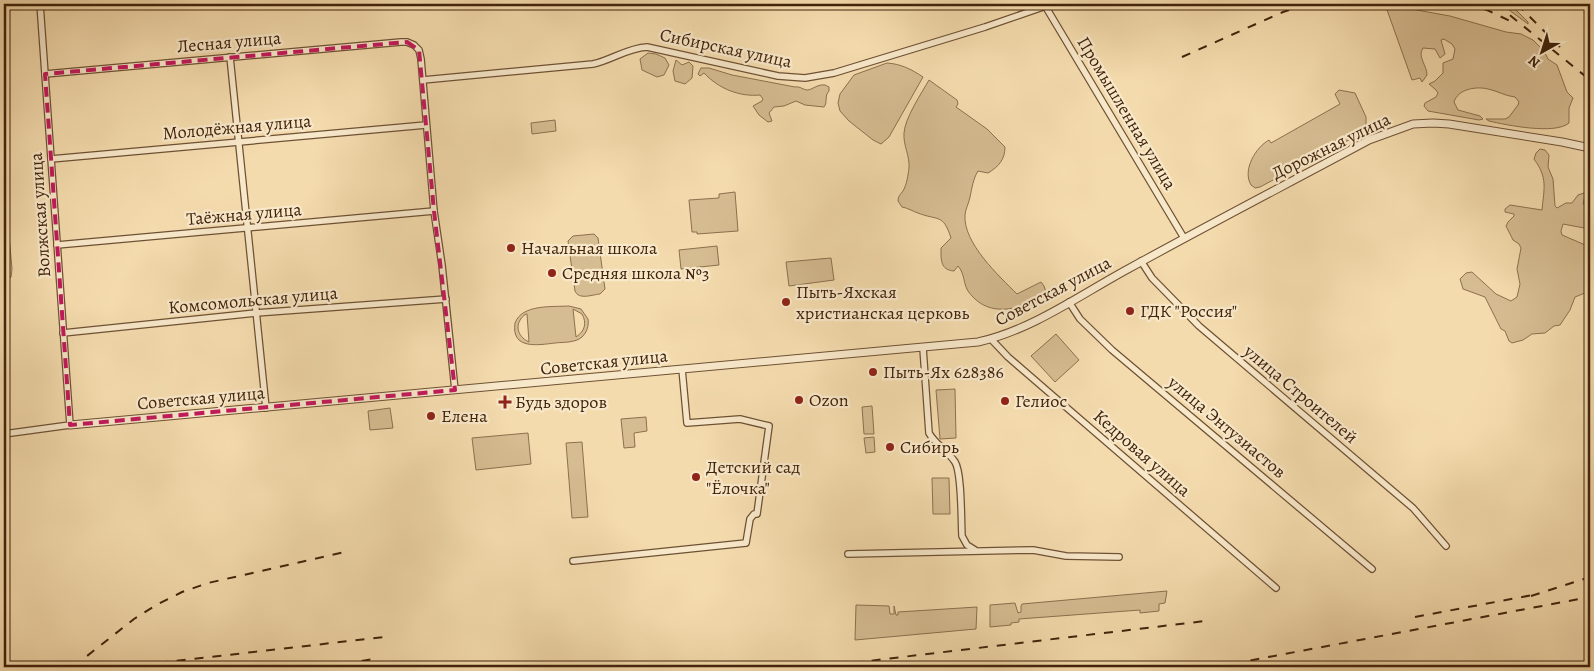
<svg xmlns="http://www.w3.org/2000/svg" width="1594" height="671" font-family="Alegreya,serif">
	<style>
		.green { fill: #d6bc91; stroke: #8c704e; fill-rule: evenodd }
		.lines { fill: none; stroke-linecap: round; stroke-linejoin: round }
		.minor-casing { stroke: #6e5134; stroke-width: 8 }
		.tertiary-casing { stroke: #6e5134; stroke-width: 9 }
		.minor { stroke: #f8e8ca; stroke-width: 5.5 }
		.tertiary { stroke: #f8e8ca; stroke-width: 7 }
		.rail { stroke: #41230b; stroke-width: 2; stroke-dasharray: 9 9; stroke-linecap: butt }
		.marked { fill: none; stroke: #c2185b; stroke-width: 4; stroke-dasharray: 10 6; stroke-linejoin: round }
		.poi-dot { fill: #8f2418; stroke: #f8e8ca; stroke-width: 2 }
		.labels { text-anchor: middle; stroke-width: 4.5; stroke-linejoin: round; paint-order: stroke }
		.street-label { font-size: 18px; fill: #41230b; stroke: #f8e8ca }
		.poi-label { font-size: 18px; fill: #41230b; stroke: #f8e8ca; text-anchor: start }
	</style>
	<rect width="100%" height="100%" fill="#f4dbad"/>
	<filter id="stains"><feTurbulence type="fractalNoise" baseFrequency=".004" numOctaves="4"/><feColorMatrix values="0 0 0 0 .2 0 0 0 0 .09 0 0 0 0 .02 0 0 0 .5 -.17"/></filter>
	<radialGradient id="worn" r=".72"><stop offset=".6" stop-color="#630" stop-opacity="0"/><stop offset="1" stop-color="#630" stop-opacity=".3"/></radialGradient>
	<!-- green -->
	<g class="green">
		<polygon points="1501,4 1510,4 1528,22 1528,24"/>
		<path d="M 1389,5 L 1450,16 L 1506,32 L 1521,34 L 1533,40 L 1544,51 L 1548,59 L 1557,65 L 1567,92 L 1573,98 L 1569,108 L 1569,123 C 1555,135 1506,125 1489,121 L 1486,119 L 1505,119 L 1509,117 L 1518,105 L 1519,102 L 1515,97 C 1505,96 1498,91 1488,89 C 1476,86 1458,89 1454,102 L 1458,110 L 1480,116 L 1483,119 L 1479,120 L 1428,111 L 1424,106 L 1425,103 L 1436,97 L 1438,93 L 1436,90 L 1429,84 L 1435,81 L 1443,73 L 1443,63 L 1453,59 L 1455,49 L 1452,44 L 1444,39 L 1441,40 L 1445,54 L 1440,58 L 1435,49 L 1423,48 C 1417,57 1427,65 1427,75 L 1422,82 L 1420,78 L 1412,80 L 1386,7 Z"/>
		<polygon points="648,53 656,54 665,58 669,65 664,75 657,77 642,70 640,59"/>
		<polygon points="676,60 682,65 689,62 693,66 692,78 685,84 675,81 673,71"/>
		<path d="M 887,63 C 901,64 911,69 923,77 L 889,137 L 881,144 L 873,140 L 849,121 L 840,111 L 838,103 L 840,94 L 854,75 Z"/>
		<path d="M 701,68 L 709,68 L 732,75 L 795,87 C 800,86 803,90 808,90 C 813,89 818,84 825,85 L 829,87 L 829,91 C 824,96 828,102 824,107 L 805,105 L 796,101 L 784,106 L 774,107 L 769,113 L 772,121 L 768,122 L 759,115 L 753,106 L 762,101 L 763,99 L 760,95 C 740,97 719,89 704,73 L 700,76 L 698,74 Z"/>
		<path d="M 929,80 L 957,100 L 958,104 L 956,107 L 987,129 L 1005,147 C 1005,160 998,167 988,173 L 978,171 C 973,179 972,188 970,197 C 969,203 965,210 965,215 C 963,243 999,276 1017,294 L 1041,282 L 1044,286 L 1047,296 C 1041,303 1035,303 1026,305 C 1003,312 983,312 968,291 C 963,283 965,274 958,266 L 954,271 C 940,270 941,259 941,248 L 951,238 C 943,213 938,221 918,213 C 912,211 908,208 902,207 L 898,201 C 898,196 900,195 903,191 C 907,184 908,175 909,168 C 910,156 903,145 904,133 C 905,118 921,94 929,80 Z"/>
		<path d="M 1339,90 L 1355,93 L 1366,117 L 1366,129 L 1362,133 L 1260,187 L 1255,188 L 1251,185 C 1242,170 1256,147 1269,140 L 1271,143 L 1340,104 L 1335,94 Z"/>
		<polygon points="555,120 556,131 532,134 531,123"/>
		<path d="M 1540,149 L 1545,150 L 1549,155 L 1548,167 L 1553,179 L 1555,206 L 1557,208 L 1566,203 L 1572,203 L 1578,195 L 1584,193 L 1585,196 L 1583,204 L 1590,209 L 1587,222 L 1584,228 L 1563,224 L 1561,231 L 1562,235 L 1590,247 L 1590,291 L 1575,297 L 1570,310 L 1560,325 L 1554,326 L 1545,333 L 1532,334 L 1523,340 L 1512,343 L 1509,341 L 1505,331 L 1501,329 L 1485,297 L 1463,289 L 1460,279 L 1466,273 L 1472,272 L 1496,294 L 1511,301 L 1517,297 L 1520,284 L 1517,269 L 1521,248 L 1519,244 L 1513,240 L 1506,226 L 1508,222 L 1514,216 L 1514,214 L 1505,212 L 1505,209 L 1510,205 L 1542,210 C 1544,188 1548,178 1534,159 L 1536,153 Z"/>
		<polygon points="4,178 12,269 11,277 4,284"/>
		<polygon points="735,192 738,231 697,234 697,232 692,232 689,200 719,198 719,194"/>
		<path d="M 594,234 L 598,238 L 605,289 L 600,294 C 591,295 579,300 575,291 L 568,241 L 573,236 Z"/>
		<polygon points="717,246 719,265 681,269 679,250"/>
		<polygon points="831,258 834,280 789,286 786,262"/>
		<path d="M 569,306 L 581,309 L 588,319 C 589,326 587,332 582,337 C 575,343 564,342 555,343 C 538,345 511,350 515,323 C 522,304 552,307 569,306 ZM 573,309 L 582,314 C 587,323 585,331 576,337 ZM 526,314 L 527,314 L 529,342 C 516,336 514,322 526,314 Z"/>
		<polygon points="1056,334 1079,360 1055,382 1031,356"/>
		<polygon points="955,389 956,438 940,439 936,390"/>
		<polygon points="872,406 874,434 864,434 862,407"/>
		<polygon points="390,408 393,428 370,430 368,411"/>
		<polygon points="646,417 647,431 634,433 635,447 624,448 621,419"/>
		<polygon points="528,433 531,464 476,470 472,438"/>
		<polygon points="874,437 875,452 866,453 864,438"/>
		<polygon points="582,442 588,517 572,518 566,443"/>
		<polygon points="932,478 949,478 950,514 933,514"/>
		<polygon points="1167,591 1165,603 1159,604 1159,611 1140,613 1140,610 1019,619 1019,622 1011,623 1011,625 990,627 990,605 1015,603 1018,613 1021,612 1021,606 1022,604"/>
		<polygon points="856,605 889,606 890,614 894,614 894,606 896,615 898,615 898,612 977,607 976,629 855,640"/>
	</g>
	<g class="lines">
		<defs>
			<g id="minor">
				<polyline points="1044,4 1184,238"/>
				<polyline points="230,57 266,408"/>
				<polyline points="45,74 401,42 407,42 414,45 419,50 421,59 434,211 442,265 455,390"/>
				<path d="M 423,80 L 593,64 C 612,60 627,48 647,47 L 778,76 L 805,78 L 834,73 L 985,27 L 1046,6"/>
				<polyline points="51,159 426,125"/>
				<polyline points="57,245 434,211"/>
				<polyline points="1141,261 1152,278 1199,326 1413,508 1446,546"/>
				<polyline points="1069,302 1080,319 1112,350 1372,569"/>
				<polyline points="63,333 256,313 446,299"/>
				<polyline points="991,339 1008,357 1052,395 1276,588"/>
				<path d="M 923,348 L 929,433 C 935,444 948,451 955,462 C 962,473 961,520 962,536 L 967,545 L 975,550"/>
				<polyline points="4,434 70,425 40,4"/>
				<polyline points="848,554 1033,550 1066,556 1119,557"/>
				<polyline points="573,561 746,543 750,519 754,514 757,514 769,426 740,419 687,423 682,369"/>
			</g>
			<path id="tertiary" d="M 70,425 L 978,342 C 1032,330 1080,295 1128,269 C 1208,225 1289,183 1369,140 L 1413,124 L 1433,123 L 1449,124 L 1562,142 L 1590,148"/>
		</defs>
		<!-- minor casing -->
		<use href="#minor" class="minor-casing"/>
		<!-- tertiary casing -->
		<use href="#tertiary" class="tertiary-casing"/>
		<!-- minor -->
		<use href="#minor" class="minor"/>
		<!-- tertiary -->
		<use href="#tertiary" class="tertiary"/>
		<!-- rail -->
		<g class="rail">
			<polyline points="1467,4 1487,10 1510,21"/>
			<polyline points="1496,4 1590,80"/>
			<polyline points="1517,4 1560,47"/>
			<polyline points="1182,57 1283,12 1307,4"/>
			<polyline points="1531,596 1590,577"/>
			<polyline points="1415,617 1538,594"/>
			<polyline points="73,667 134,619 158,604 182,592 208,583 345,552"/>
			<polyline points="123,667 384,637"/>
			<polyline points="326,667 374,659"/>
			<polyline points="818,667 1205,621"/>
			<polyline points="1215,667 1590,597"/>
		</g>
	</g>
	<!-- marked area -->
	<path class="marked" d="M 407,42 L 419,50 L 434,211 L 455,390 L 70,425 L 45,74 Z"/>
	<!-- markers -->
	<g class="poi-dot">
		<circle cx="511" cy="248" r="5"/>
		<circle cx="552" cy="273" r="5"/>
		<circle cx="786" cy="302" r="5"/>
		<circle cx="1130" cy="311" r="5"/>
		<circle cx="873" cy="372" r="5"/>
		<circle cx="799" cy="400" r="5"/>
		<circle cx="1005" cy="401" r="5"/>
		<path d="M502.5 394.5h5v5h5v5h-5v5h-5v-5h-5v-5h5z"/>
		<circle cx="431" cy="416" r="5"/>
		<circle cx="890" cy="447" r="5"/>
		<circle cx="696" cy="477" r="5"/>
	</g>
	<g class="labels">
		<!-- street labels -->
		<g class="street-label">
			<text transform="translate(229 42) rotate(-5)" y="6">Лесная улица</text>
			<text transform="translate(726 48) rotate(12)" y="6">Сибирская улица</text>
			<text transform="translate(1127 113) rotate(59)" y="6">Промышленная улица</text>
			<text transform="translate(237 127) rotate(-5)" y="6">Молодёжная улица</text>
			<text transform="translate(1331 146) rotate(-26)" y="6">Дорожная улица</text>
			<text transform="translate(244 214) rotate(-5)" y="6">Таёжная улица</text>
			<text transform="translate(40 215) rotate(-94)" y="6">Волжская улица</text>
			<text transform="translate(1053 291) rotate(-28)" y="6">Советская улица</text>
			<text transform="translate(253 300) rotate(-5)" y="6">Комсомольская улица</text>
			<text transform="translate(604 362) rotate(-6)" y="6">Советская улица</text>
			<text transform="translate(1301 394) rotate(40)" y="6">улица Строителей</text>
			<text transform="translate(201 398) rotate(-5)" y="6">Советская улица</text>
			<text transform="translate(1227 427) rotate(40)" y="6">улица Энтузиастов</text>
			<text transform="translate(1142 453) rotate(41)" y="6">Кедровая улица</text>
		</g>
		<!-- poi labels -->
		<g class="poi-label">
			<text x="521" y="254">Начальная школа</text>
			<text x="562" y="279">Средняя школа №3</text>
			<text x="796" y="298">Пыть-Яхская<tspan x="796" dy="21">христианская церковь</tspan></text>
			<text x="1140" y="317">ГДК "Россия"</text>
			<text x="883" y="378">Пыть-Ях 628386</text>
			<text x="809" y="406">Ozon</text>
			<text x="1015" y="407">Гелиос</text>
			<text x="515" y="408">Будь здоров</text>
			<text x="441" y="422">Елена</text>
			<text x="900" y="453">Сибирь</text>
			<text x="706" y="473">Детский сад<tspan x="706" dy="21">"Ёлочка"</tspan></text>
		</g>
	</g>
	<!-- margin -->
	<rect width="1594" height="671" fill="none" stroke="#f4dbad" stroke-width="20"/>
	<rect x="5" y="5" width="1584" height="661" fill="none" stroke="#41230b" stroke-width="2.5"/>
	<rect x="10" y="10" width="1574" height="651" fill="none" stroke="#41230b"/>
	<!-- north arrow -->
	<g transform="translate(1542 52) rotate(219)" stroke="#f8e8ca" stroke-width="4" paint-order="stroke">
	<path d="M0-4L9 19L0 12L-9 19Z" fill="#41230b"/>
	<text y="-8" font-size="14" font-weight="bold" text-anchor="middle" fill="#41230b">N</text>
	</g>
	<rect width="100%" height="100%" filter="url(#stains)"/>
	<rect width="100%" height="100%" fill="url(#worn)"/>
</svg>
